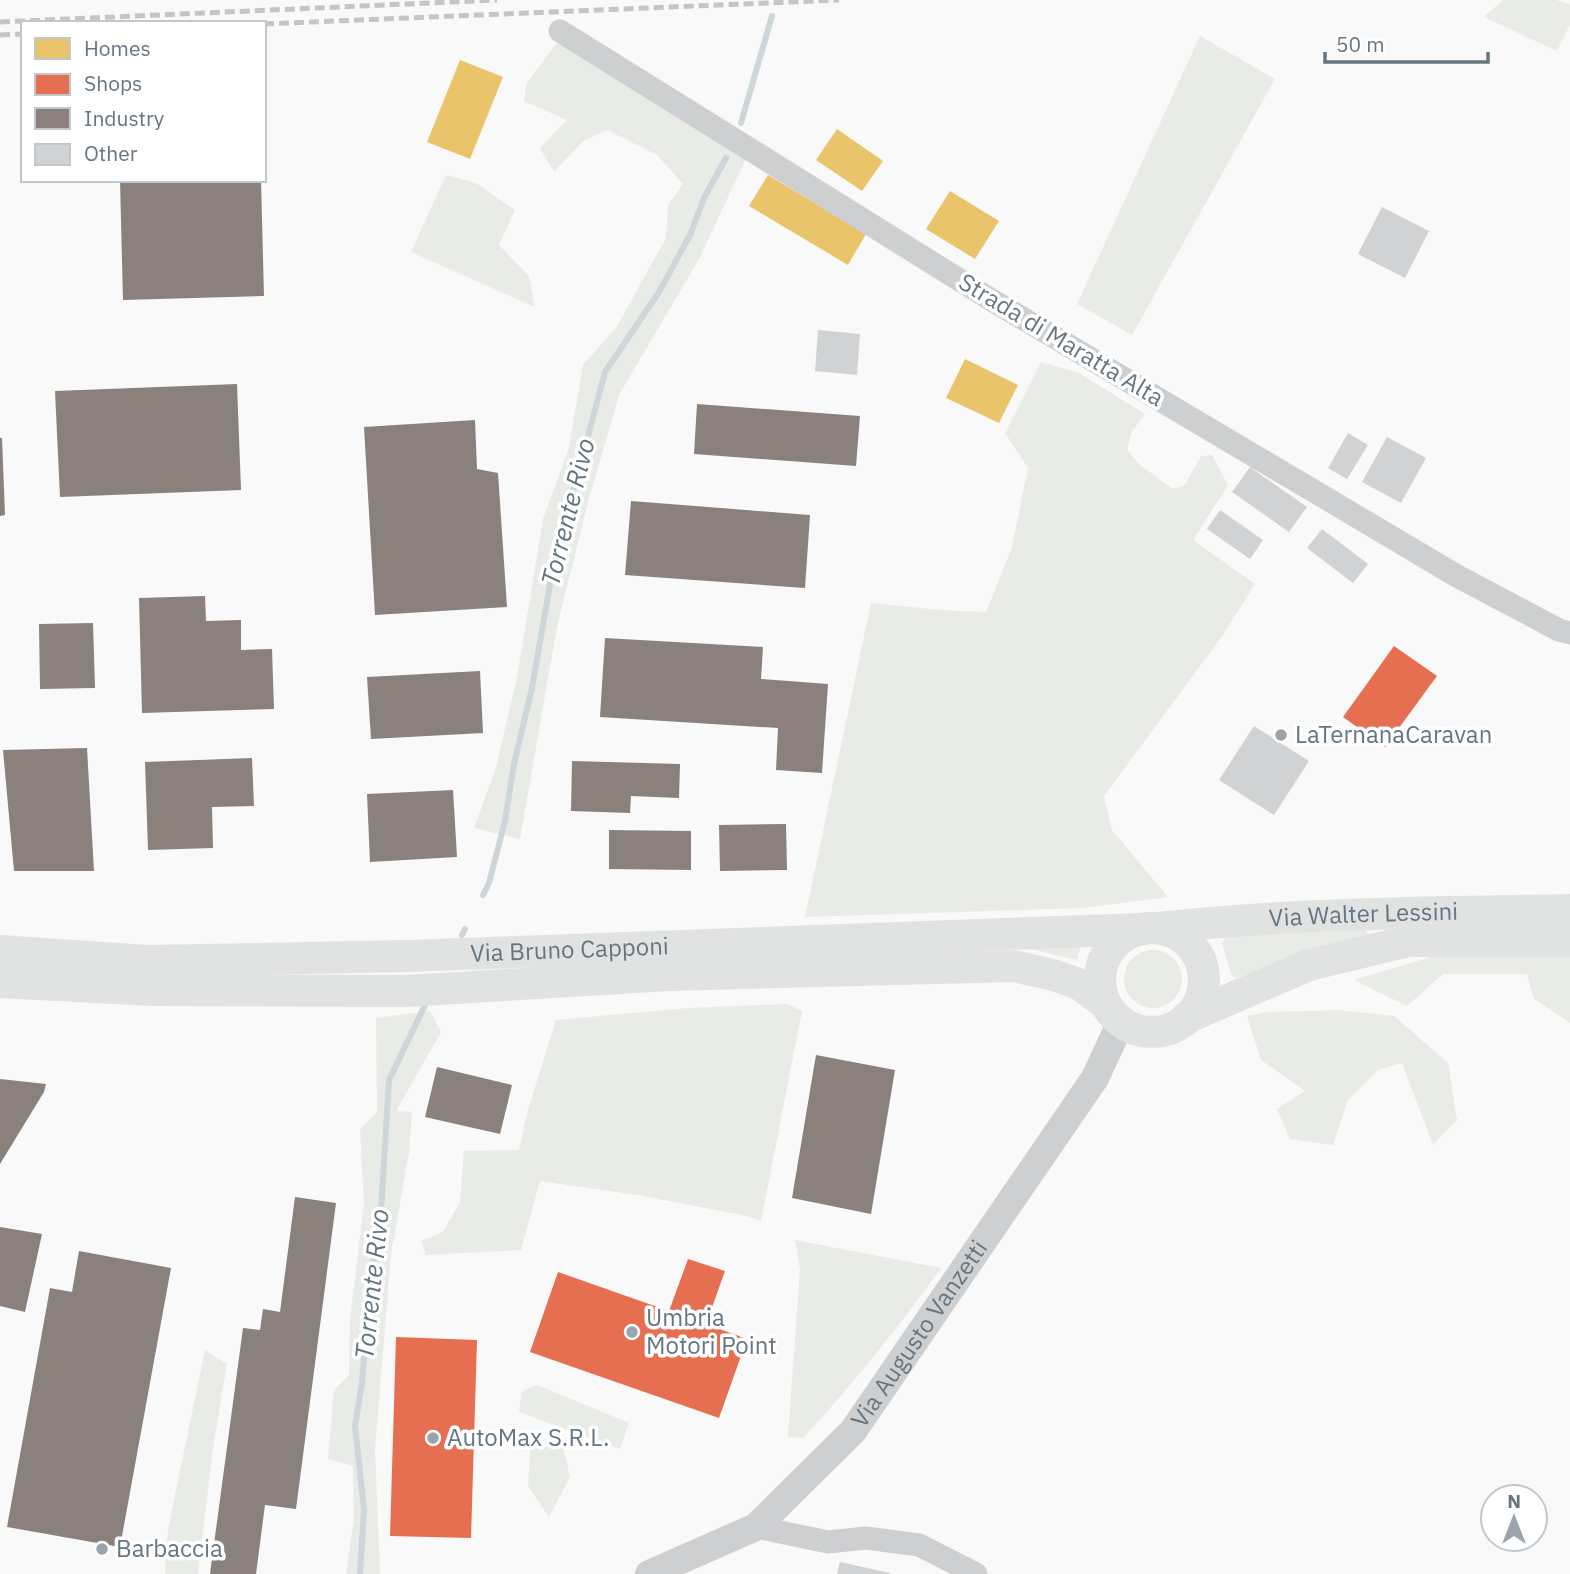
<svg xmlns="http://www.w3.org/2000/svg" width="1570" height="1574" font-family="'IBM Plex Sans',sans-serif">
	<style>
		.green { fill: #e8ebe6 }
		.homes { fill: #e9c46a }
		.shops { fill: #e76f51 }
		.industry { fill: #8a817c }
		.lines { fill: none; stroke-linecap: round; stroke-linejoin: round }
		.stream { stroke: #ced6d9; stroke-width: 6 }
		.building { fill: #d0d2d3 }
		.minor { stroke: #cecfd0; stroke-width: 23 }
		.tertiary { stroke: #cecfd0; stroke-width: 28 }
		.secondary { stroke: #e1e2e2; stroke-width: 32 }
		.rail { stroke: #c3c5c6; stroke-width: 5; stroke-dasharray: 10 5; stroke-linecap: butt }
		.poi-dot { fill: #99a4ac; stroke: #fff; stroke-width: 2.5 }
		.labels { text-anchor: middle; stroke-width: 7; stroke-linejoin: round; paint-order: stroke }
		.street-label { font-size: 24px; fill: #657683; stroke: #fff }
		.poi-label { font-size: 24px; fill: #657683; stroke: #fff; text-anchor: start }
		.water-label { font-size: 26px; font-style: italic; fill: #60757c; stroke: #fff }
	</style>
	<rect width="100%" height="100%" fill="#f9f9f9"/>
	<!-- green -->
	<g class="green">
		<polygon points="1503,0 1556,0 1570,4 1570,25 1557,51 1484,17"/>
		<polygon points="562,36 750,150 699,259 619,395 589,499 557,627 520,839 474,828 496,768 517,677 543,519 569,448 583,365 616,328 666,238 668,205 683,184 657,155 607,130 583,141 554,172 540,148 567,120 524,101 526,84"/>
		<polygon points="1200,36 1275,79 1132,335 1077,304"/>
		<polygon points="446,175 476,183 515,210 499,245 529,276 535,307 411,252"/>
		<polygon points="1041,362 1079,373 1145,414 1131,433 1127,450 1140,465 1173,489 1185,485 1201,456 1212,455 1228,485 1193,540 1255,584 1223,635 1104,796 1112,830 1168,897 1083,908 805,917 871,603 940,610 986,612 1012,547 1028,468 1005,433"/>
		<polygon points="1366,930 1370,939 1235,978 1231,974 1222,943 1227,935 1234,934"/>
		<polygon points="1082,943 1077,960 1025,948"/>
		<circle cx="1153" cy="979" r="29"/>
		<polygon points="1434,956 1570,957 1570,1023 1534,999 1527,974 1443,974 1407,1006 1354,980"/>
		<polygon points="787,1004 802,1011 761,1221 747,1216 638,1195 540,1181 521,1250 426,1255 421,1241 443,1232 460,1202 464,1151 519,1150 528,1110 556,1020 688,1008"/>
		<polygon points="1338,1010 1394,1016 1448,1063 1457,1120 1433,1145 1402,1063 1378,1070 1348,1100 1333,1145 1290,1139 1277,1109 1305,1091 1261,1060 1247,1016 1267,1012"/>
		<polygon points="430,1011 441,1032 396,1111 412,1112 409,1153 391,1254 375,1449 380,1574 346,1574 354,1519 353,1466 328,1459 334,1390 349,1375 350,1320 364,1204 360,1130 377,1112 376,1018"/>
		<path d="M 795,1240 L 941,1268 C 898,1328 853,1384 803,1438 L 788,1437 L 800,1270 Z"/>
		<polygon points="205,1350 227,1364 212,1455 198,1574 165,1574 168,1529"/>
		<polygon points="537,1385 629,1423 620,1449 519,1412 522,1391"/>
		<polygon points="531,1441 563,1446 570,1477 549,1517 528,1486"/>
	</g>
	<!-- homes -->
	<g class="homes">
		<polygon points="460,60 503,77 470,159 427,142"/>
		<polygon points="837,129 883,161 862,191 816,160"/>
		<polygon points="768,175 866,234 848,265 749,206"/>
		<polygon points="950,191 999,221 975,259 926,229"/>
		<polygon points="965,359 1018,385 999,423 946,398"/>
	</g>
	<!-- shops -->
	<g class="shops">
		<polygon points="1394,646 1437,676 1385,747 1343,717"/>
		<polygon points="688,1259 725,1271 706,1324 747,1339 719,1418 530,1352 558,1272 669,1311"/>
		<polygon points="396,1337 477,1340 471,1538 390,1536"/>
	</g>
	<!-- industry -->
	<g class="industry">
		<polygon points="120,180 261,180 264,296 123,300"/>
		<polygon points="237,384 241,490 60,497 55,391"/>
		<polygon points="697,404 860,416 856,466 694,454"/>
		<polygon points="475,420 477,469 498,473 507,607 375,615 364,427"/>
		<polygon points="0,438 2,438 5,515 0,516"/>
		<polygon points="631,501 810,515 805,588 625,575"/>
		<polygon points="205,596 206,621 241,620 241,650 272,649 274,709 142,713 139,598"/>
		<polygon points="93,623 95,688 40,689 39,624"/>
		<polygon points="605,638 763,647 761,679 828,684 822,773 776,770 778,728 600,717"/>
		<polygon points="480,671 483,733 371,739 367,677"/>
		<polygon points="87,748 94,871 14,871 3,750"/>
		<polygon points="252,758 254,806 212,807 213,848 148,850 145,762"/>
		<polygon points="572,761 680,764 679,798 631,796 630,813 571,811"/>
		<polygon points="453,790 457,857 370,862 367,794"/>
		<polygon points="786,824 787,870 720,871 719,825"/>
		<polygon points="609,830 691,831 691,870 609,869"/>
		<polygon points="816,1055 895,1070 871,1214 792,1198"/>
		<polygon points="437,1067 512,1085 500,1134 425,1117"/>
		<polygon points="0,1079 46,1084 44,1092 0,1164"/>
		<polygon points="295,1197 336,1203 296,1509 265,1505 256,1574 210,1574 243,1328 260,1330 263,1309 280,1312"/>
		<polygon points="0,1227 42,1234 25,1312 0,1306"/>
		<polygon points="79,1251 171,1268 120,1547 7,1527 50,1288 72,1292"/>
	</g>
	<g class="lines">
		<!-- stream -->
		<g class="stream">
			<polyline points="741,123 772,16"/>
			<polyline points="483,895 489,883 505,821 514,764 532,688 557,544 578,474 605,372 659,292 690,235 704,198 726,158"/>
			<polyline points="462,935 465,929"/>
			<polyline points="360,1574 364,1510 355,1426 362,1383 370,1284 381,1211 389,1080 427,1001"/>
		</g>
	</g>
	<!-- building -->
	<g class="building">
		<polygon points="1382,207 1429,231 1405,278 1358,254"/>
		<polygon points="818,330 860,334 857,375 815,371"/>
		<polygon points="1348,433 1368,445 1347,479 1328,468"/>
		<polygon points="1387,437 1426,458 1401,503 1362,482"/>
		<polygon points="1250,467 1307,507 1289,532 1232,492"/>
		<polygon points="1220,510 1263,540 1250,559 1207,529"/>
		<polygon points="1322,529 1368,564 1353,583 1307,548"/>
		<polygon points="1254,726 1309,761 1274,815 1219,780"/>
		<polygon points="840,1562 890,1573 890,1574 837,1574"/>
	</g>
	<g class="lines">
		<!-- minor -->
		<g class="minor">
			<polyline points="560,31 990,299 1457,576 1559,630 1570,633"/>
			<polyline points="756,1527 828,1542 866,1538 919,1545 976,1574"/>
		</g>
		<!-- tertiary -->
		<path class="tertiary" id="s1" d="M 649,1574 L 756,1527 L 853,1431 L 1095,1078 L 1121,1022"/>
		<!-- secondary -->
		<g class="secondary">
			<path id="s2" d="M 1158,928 C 1295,913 1433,912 1570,910"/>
			<circle cx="1152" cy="980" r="52"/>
			<path id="s3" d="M 0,951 L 148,961 L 407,956 L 1142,929"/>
			<polyline points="0,982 152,990 406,991 669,975 1014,966 1053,975 1079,984 1106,1004"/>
			<polyline points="1186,1018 1309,965 1409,941 1570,941"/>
		</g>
		<!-- rail -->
		<g class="rail">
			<polyline points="0,22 497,0"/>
			<polyline points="264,24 839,0"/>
			<polyline points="0,35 23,34"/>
		</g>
	</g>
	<!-- markers -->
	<g class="poi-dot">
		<circle cx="1281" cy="735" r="7"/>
		<circle cx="632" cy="1332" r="7"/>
		<circle cx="433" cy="1438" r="7"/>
		<circle cx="102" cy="1549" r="7"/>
	</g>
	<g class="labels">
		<!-- street labels -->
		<g class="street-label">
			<text transform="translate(1061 340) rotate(31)" y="8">Strada di Maratta Alta</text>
			<text dy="8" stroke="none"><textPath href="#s2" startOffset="206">Via Walter Lessini</textPath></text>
			<text dy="8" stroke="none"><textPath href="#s3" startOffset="570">Via Bruno Capponi</textPath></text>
			<text dy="8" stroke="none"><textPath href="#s1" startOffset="371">Via Augusto Vanzetti</textPath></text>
		</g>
		<!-- poi labels -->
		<g class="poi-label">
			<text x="1295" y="743">LaTernanaCaravan</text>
			<text x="646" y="1326">Umbria<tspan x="646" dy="28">Motori Point</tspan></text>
			<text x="447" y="1446">AutoMax S.R.L.</text>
			<text x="116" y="1557">Barbaccia</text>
		</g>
		<!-- water labels -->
		<g class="water-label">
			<text transform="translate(568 512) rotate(-76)" y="9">Torrente Rivo</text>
			<text transform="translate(372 1284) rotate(-84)" y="9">Torrente Rivo</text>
		</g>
	</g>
	<!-- legend -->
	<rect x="21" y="21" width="245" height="161" fill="#ffffff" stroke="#c1c8cd" stroke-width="2"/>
	<rect x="35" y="38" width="35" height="21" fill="#e9c46a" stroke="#c1c8cd" stroke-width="2"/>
	<text x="84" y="56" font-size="21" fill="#657683">Homes</text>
	<rect x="35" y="74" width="35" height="21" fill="#e76f51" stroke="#c1c8cd" stroke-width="2"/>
	<text x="84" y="91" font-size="21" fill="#657683">Shops</text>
	<rect x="35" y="108" width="35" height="21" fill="#8a817c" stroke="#c1c8cd" stroke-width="2"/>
	<text x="84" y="126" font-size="21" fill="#657683">Industry</text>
	<rect x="35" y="144" width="35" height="21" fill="#d0d2d3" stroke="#c1c8cd" stroke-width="2"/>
	<text x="84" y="161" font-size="21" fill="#657683">Other</text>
	<!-- north arrow -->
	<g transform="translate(1514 1518)"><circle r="33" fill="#ffffff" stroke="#c1c8cd" stroke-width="2"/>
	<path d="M0-5L12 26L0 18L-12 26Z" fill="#99a4ac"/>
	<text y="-10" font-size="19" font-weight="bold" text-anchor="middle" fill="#657683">N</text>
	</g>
	<!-- scale -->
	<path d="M1325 52v10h163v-10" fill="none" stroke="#657683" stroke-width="3.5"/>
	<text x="1336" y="52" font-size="21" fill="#657683" stroke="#ffffff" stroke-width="5" paint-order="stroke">50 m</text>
</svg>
